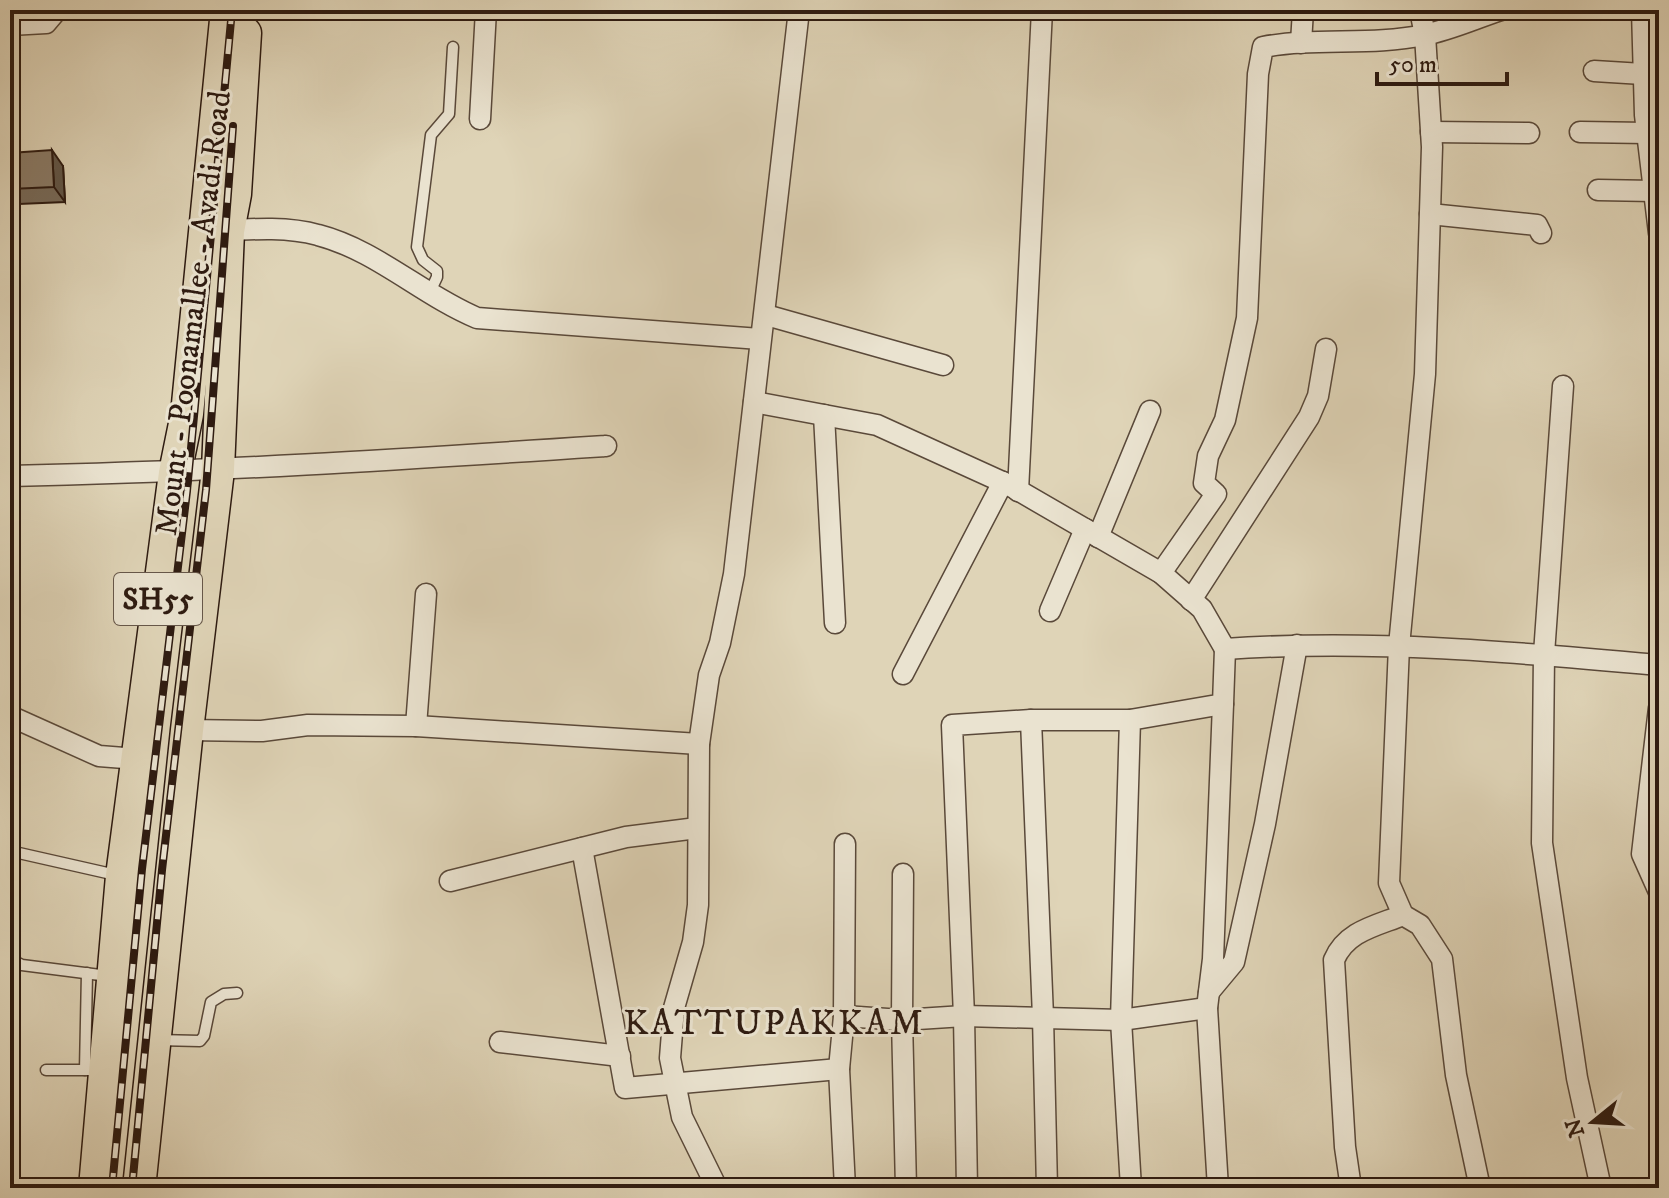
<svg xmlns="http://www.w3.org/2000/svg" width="1669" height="1198" font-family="'IM FELL DW Pica',serif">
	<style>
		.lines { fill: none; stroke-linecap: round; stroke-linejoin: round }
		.lane-casing { stroke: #5a493a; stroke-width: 13 }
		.street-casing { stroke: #5a493a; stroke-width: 23 }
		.primary-casing { stroke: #2e1b11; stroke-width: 35 }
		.lane { stroke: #eae3d0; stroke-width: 10 }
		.street { stroke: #eae3d0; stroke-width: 20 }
		.primary { stroke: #dfd4b7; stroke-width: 32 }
		.rail-casing { stroke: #2e1b11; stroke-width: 8 }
		.rail { stroke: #eae3d0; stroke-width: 5; stroke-dasharray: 15; stroke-linecap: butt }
		.wall { fill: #776a59; stroke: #2e1b11; stroke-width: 2 }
		.shaded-wall { fill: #615648; stroke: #2e1b11; stroke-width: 2 }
		.building { fill: #8a7b67; stroke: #2e1b11; stroke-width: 2 }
		.labels { text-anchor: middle; stroke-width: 6; stroke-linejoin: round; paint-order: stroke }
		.shield { fill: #eae3d0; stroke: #66574a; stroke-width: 2 }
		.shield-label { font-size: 30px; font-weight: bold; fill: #2e1b11 }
		.street-label { font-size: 32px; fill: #2e1b11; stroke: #eae3d0 }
		.quarter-label { font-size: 36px; letter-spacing: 2px; fill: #2e1b11; stroke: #eae3d0 }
	</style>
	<rect width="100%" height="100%" fill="#dfd4b7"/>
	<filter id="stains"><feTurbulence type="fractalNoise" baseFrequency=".0025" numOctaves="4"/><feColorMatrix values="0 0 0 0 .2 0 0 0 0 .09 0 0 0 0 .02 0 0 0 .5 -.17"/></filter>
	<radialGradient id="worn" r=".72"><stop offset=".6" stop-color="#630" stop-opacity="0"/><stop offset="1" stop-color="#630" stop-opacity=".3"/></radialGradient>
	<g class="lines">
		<defs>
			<g id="lane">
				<polyline points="429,294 437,277 437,271 423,260 417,247 431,135 449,114 453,47"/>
				<polyline points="10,851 116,875"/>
				<polyline points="10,959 22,965 108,976"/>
				<polyline points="157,1040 200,1041 204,1036 211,1002 224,994 237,993"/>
				<polyline points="46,1070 92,1070"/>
				<polyline points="85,1070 87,973"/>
			</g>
			<g id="street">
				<polyline points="1420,10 1425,35 1432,147 1425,374 1399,646 1389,883 1403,915 1420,925 1442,959 1456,1075 1480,1188"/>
				<polyline points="1642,10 1645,115 1659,233"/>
				<polyline points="10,25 46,23 57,10"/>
				<polyline points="1301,43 1303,10"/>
				<polyline points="1594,71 1659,75"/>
				<polyline points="480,119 486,10"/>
				<polyline points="1431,132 1529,133"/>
				<polyline points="1580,132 1647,133"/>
				<polyline points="1598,190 1654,191"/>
				<polyline points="1430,214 1537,225 1541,233"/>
				<path d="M 219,231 C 251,229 287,226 318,235 C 376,250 422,295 477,318 L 760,339"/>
				<polyline points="766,315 943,365"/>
				<polyline points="1563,386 1544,654 1542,843 1577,1078 1601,1188"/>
				<path d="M 754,402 L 877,425 L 1009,485 L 1161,573 L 1202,609 L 1225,649 C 1370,639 1515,652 1659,665"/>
				<polyline points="824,415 835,623"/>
				<path d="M 10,476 C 209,472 407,459 606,446"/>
				<polyline points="1018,491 1042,10"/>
				<polyline points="1098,537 1150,411"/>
				<path d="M 1161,573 L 1216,494 L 1204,483 L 1208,456 L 1225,420 L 1247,318 L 1258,74 L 1263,47 C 1316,37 1371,46 1424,35 C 1450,30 1476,18 1501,10"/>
				<polyline points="1191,600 1309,417 1318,396 1326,349"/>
				<polyline points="1050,611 1085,529"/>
				<polyline points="903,674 1003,482"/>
				<polyline points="1659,708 1642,854 1659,892"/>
				<polyline points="10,716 99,756 137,759"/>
				<polyline points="1031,720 1043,1017 1047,1188"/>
				<polyline points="416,726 426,594"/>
				<polyline points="187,730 262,731 308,725 416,726 699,744"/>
				<polyline points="845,844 844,1016 839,1069 845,1188"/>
				<polyline points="582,848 625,1088 839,1069"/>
				<polyline points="903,874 902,1020 906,1188"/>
				<polyline points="450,881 626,837 697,828"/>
				<polyline points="1209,992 1234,962 1265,824 1297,645"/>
				<polyline points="844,1016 902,1020 964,1016 1121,1020 1207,1008"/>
				<polyline points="500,1042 620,1056"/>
				<polyline points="717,1188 682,1117 670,1058 674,1008 693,942 698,905 699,744 709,675 720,643 734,574 799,10"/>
				<polyline points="967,1188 964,1016 952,725 1031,720 1130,720"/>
				<polyline points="1131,1188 1121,1020 1130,720 1223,704 1225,649"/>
				<polyline points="1218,1188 1207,1008 1213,959 1223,704"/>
				<path d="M 1351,1188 L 1345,1147 L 1334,960 C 1346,931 1376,926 1403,915"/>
			</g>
			<g id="primary">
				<polyline points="95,1188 122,876 175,473 187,414 227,10"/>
				<polyline points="139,1188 187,730 218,470 228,231 235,194 245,33"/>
			</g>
		</defs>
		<!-- lane casing -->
		<use href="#lane" class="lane-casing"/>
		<!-- street casing -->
		<use href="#street" class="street-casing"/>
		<!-- primary casing -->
		<use href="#primary" class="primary-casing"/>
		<!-- lane -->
		<use href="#lane" class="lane"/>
		<!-- street -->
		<use href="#street" class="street"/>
		<!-- primary -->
		<use href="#primary" class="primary"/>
		<defs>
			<g id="rail">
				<polyline points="112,1188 142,869 187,491 232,10"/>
				<polyline points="132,1188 162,870 206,490 233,126"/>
			</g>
		</defs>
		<!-- rail casing -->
		<use href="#rail" class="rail-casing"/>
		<!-- rail -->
		<use href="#rail" class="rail"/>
	</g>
	<!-- wall -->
	<polygon class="wall" points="10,153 63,166 65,202 19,204 10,191"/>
	<!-- shaded-wall -->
	<polygon class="shaded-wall" points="52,150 63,166 65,202 54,187"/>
	<!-- building -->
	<polygon class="building" points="52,150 54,187 10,189 10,153"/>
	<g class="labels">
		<!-- shield labels -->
		<rect class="shield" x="114" y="573" width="88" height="52" rx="6"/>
		<g class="shield-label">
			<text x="158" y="609">SH55</text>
		</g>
		<!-- street labels -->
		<g class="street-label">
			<text transform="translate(192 313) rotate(-83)" y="11">Mount - Poonamallee - Avadi Road</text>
		</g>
		<!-- quarter labels -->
		<g class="quarter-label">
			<text x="774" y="1034">KATTUPAKKAM</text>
		</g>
	</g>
	<!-- margin -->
	<rect width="1669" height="1198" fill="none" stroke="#dfd4b7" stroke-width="40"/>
	<rect x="12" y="12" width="1645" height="1174" fill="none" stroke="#2e1b11" stroke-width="4"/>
	<rect x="20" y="20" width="1629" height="1158" fill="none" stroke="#2e1b11" stroke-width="2"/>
	<!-- north arrow -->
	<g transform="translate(1593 1122) rotate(252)" stroke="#eae3d0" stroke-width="6" paint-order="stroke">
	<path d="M0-6L14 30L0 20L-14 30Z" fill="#2e1b11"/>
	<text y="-12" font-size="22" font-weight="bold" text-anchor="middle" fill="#2e1b11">N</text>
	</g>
	<!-- scale -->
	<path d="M1377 72v12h130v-12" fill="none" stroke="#2e1b11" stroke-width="4"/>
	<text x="1389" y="72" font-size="24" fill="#2e1b11" stroke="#eae3d0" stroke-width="6" paint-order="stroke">50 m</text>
	<rect width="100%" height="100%" filter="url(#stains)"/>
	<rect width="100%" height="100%" fill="url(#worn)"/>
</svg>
